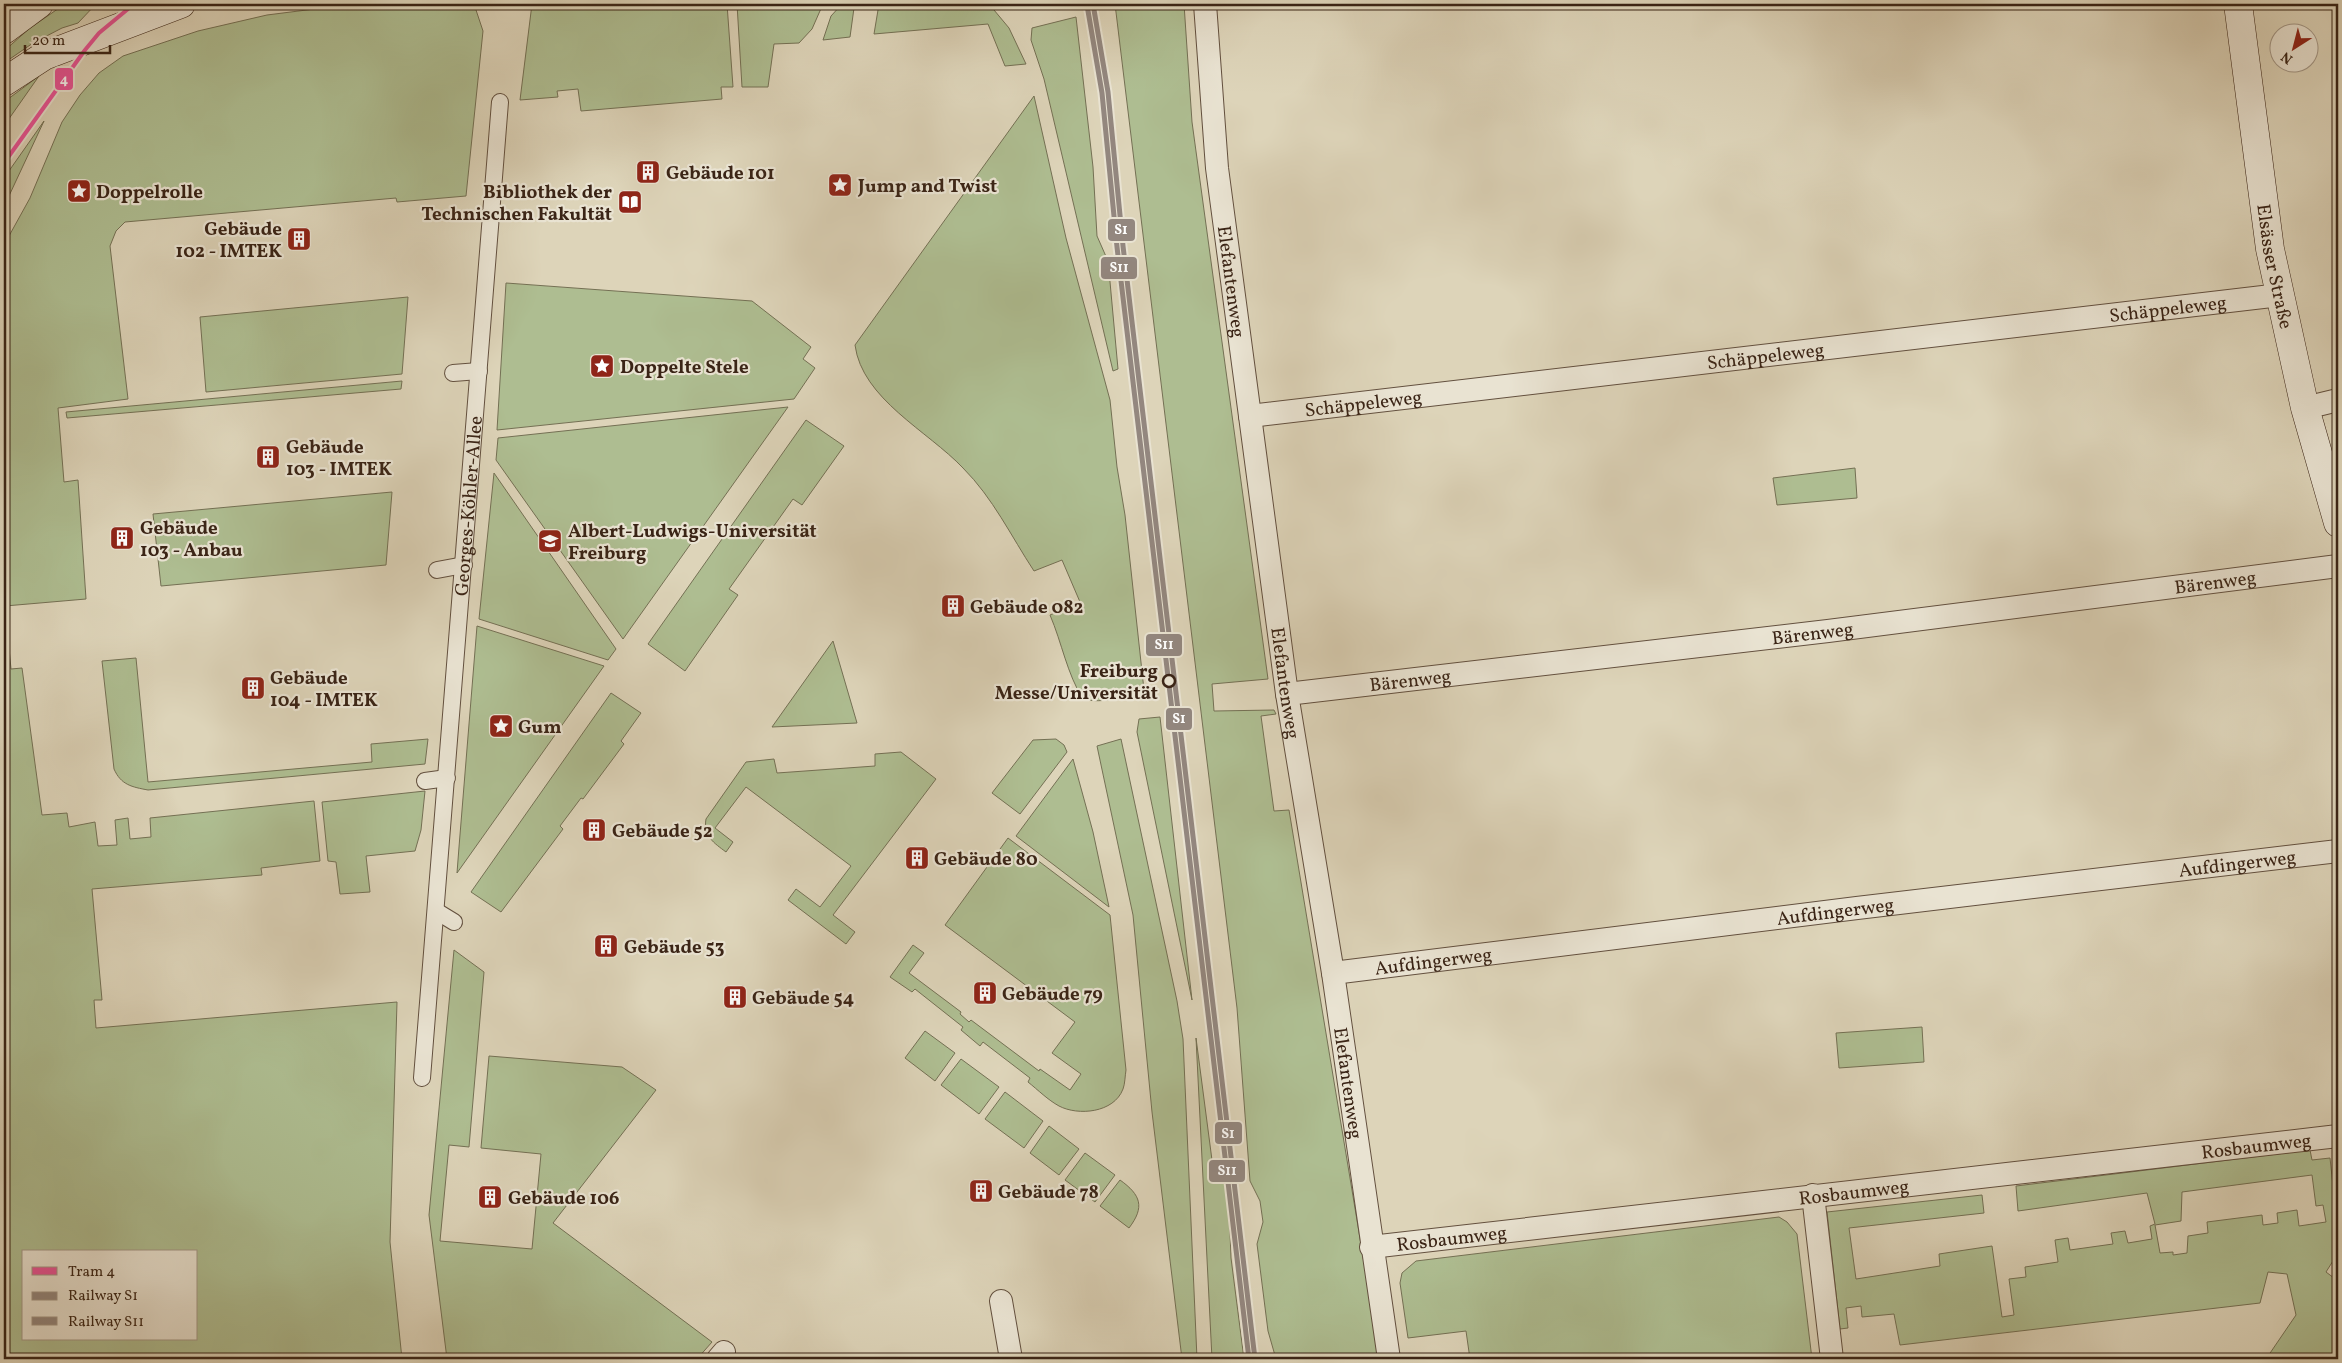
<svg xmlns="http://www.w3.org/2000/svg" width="2342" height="1363" font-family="Vollkorn,serif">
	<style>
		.green { fill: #aebd91; stroke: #747054; fill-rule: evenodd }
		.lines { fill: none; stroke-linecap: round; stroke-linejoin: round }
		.pedestrian-casing { stroke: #63503f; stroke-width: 18 }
		.minor-casing { stroke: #63503f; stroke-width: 24 }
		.secondary-casing { stroke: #3a2416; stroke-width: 29 }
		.pedestrian { stroke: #e9e3d2; stroke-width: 16 }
		.minor { stroke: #e9e3d2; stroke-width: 22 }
		.secondary { stroke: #e9e3d2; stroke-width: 28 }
		.rail-1-casing { stroke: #e9e3d2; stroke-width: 9 }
		.rail-2-casing { stroke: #e9e3d2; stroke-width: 9 }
		.rail-1 { stroke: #93877f; stroke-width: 5 }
		.rail-2 { stroke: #93877f; stroke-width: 5 }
		.tram-1-casing { stroke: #e9e3d2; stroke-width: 8 }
		.tram-1 { stroke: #ea5297; stroke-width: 4 }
		.stop-dot { fill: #e9e3d2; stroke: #3a2416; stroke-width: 2.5 }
		.labels { text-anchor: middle; stroke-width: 4.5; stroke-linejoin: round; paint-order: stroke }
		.poi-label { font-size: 19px; font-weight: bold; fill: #3a2416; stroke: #e9e3d2; text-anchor: start }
		.street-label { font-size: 19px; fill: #3a2416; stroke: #e9e3d2 }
		.stop-label { font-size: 19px; font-weight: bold; fill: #3a2416; stroke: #e9e3d2; text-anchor: end }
		.line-badge { stroke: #e9e3d2; stroke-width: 2 }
		.badge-label { font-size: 14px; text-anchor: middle; font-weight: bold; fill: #fff }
	</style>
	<rect width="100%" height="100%" fill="#ddd4b9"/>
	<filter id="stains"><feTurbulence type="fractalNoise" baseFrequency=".004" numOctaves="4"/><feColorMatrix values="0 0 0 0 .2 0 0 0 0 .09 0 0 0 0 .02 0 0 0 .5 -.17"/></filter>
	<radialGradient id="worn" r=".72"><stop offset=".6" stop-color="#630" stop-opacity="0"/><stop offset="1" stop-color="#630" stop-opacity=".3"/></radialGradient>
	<!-- green -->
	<g class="green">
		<polygon points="65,4 96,4 78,23 62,28 33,43 4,63 4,51 30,28"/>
		<path d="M 354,4 L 474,4 L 483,31 L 466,196 L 397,202 L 396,198 L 125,222 L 116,231 L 110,246 L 128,399 L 58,408 L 64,482 L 78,480 L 86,599 L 5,606 L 11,669 L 22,668 L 42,815 L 67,813 L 69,827 L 95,822 L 98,846 L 117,845 L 115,820 L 128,818 L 130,839 L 151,837 L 150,818 L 314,801 L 320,861 L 261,868 L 262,875 L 92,889 L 102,1000 L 94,1000 L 96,1028 L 397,1002 L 390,1242 L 402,1359 L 4,1359 L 4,245 L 30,198 L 62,122 L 80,95 L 99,73 L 123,56 L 198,31 L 267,15 ZM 24,1252 L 196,1252 L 196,1339 L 24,1339 Z"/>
		<polygon points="532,4 727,4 733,87 721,87 722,99 581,111 578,89 557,91 558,97 520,100"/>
		<polygon points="737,4 823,4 812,29 799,43 774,44 768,87 742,87"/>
		<polygon points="842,4 851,4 854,8 850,37 823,40 831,16"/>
		<polygon points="879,4 989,4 1009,28 1026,64 1005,66 988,24 874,34"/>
		<polygon points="1115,4 1184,4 1192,122 1268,679 1212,684 1214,711 1274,710 1276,714 1261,716 1274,811 1289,810 1380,1359 1276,1359 1268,1331 1257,1244 1263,1222 1260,1201 1250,1181 1237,1008"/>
		<polygon points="1076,17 1093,167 1097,236 1112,270 1109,271 1118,369 1113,371 1044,79 1031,40 1032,28"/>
		<polygon points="39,76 6,123 4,127 4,102"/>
		<path d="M 1034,96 L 1066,238 L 1110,400 L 1117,467 L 1125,515 L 1144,690 C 1123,697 1104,704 1083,699 C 1067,674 1062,643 1050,615 L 1080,602 L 1062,560 L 1034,571 C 1011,536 993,498 963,468 C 928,431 862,399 855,345 Z"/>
		<polygon points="44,121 8,198 4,205 4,178"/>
		<polygon points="506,283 752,301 811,347 803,359 815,368 794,399 497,430"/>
		<polygon points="408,297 402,374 206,392 200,317"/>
		<polygon points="402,381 401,389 67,418 66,412"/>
		<polygon points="788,407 623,639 496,460 498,438"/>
		<polygon points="806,420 844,446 802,505 793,499 729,589 738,595 685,671 648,644"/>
		<polygon points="1855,468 1857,498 1777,505 1773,478"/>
		<polygon points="494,473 616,649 608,660 479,619"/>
		<polygon points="392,492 386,565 161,586 153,514"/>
		<polygon points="477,626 604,666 457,873 459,847"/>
		<polygon points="833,641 857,723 772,727"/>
		<path d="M 136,658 L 148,782 L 372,762 L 371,744 L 428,739 L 425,764 L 148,790 C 132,787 121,785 114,769 L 102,661 Z"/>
		<polygon points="611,693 641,713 621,741 624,744 583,799 581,798 560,826 563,829 501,912 471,892"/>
		<polygon points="1160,717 1192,1000 1137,732 1139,719"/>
		<polygon points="1056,739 1064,745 1067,752 1020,814 992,793 1033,740"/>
		<polygon points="1121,739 1177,1001 1183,1039 1197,1359 1182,1359 1152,1112 1133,915 1097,746"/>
		<path d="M 901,752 L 936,779 L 833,915 L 855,932 L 846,944 L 788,900 L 796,889 L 820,907 L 851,866 L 746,787 L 715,828 L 733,842 L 726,852 C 714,843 703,836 706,819 L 746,762 L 774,759 L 777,773 L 875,766 L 875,754 Z"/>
		<polygon points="1073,759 1093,832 1109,907 1016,836"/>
		<polygon points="425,791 421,830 415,851 366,856 370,892 340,894 336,862 328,861 322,802"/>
		<path d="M 1008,838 L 1110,915 L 1126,1070 C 1125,1076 1125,1084 1123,1089 C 1114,1113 1078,1116 1059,1106 C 1048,1100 1038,1090 1028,1082 L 1030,1078 L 983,1042 L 980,1046 L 961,1030 L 963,1027 L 915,989 L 912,992 L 890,977 L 913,945 L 924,953 L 909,973 L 961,1012 L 960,1014 L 969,1022 L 971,1020 L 1039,1071 L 1040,1069 L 1070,1090 L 1081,1074 L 1052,1053 L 1075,1022 L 945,925 Z"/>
		<polygon points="454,950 484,972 469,1147 449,1145 440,1241 532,1249 541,1154 481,1148 489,1056 622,1067 656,1090 553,1223 712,1342 697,1359 447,1359 429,1215"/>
		<polygon points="1922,1027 1924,1062 1839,1068 1836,1033"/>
		<polygon points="925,1031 955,1053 935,1081 905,1058"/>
		<polygon points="1196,1038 1215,1183 1228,1182 1231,1258 1244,1359 1212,1359"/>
		<polygon points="961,1059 999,1087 979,1114 941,1085"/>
		<polygon points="1005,1092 1043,1121 1024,1148 985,1119"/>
		<polygon points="1049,1126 1079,1149 1059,1175 1030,1153"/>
		<path d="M 2310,1150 L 2312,1160 L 2330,1158 L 2333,1186 L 2338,1185 L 2338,1253 L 2326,1272 L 2338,1281 L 2338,1359 L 2266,1359 L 2296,1315 L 2287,1274 L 2268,1272 L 2260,1303 L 1900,1345 L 1894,1314 L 1862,1317 L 1861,1306 L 1846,1308 L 1848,1328 L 1840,1329 L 1827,1212 L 1982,1195 L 1984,1213 L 1849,1228 L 1856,1279 L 1940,1266 L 1939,1254 L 1992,1246 L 2002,1317 L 2014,1315 L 2009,1279 L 2026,1277 L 2025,1267 L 2058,1262 L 2055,1240 L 2068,1238 L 2070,1250 L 2113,1244 L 2111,1233 L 2125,1231 L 2128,1243 L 2152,1239 L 2150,1226 L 2155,1224 L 2147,1193 L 2018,1211 L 2016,1186 ZM 2312,1175 L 2316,1206 L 2323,1205 L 2326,1222 L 2299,1226 L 2297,1210 L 2277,1213 L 2278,1223 L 2263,1225 L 2262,1215 L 2207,1222 L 2208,1233 L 2188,1236 L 2187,1253 L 2173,1255 L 2173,1252 L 2160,1253 L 2155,1225 L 2181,1221 L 2182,1192 Z"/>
		<polygon points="1085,1153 1115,1175 1095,1202 1065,1180"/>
		<path d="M 1120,1180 C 1141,1195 1145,1207 1129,1228 L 1100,1206 Z"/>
		<polygon points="1779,1217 1787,1222 1797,1234 1812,1359 1470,1359 1466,1331 1408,1338 1400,1283 1402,1273 1416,1261"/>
	</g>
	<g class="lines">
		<defs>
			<g id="pedestrian">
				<polyline points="453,373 479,371"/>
				<polyline points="437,570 464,565"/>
				<polyline points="425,781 447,778"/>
				<polyline points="436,911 454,922"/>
				<path id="s1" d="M 422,1078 L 500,102"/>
			</g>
			<g id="minor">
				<path id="s2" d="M 1205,4 L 1217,168 L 1287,694 L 1333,973 L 1389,1359"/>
				<polyline points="2305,408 2338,400"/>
				<path id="s3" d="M 1250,416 L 2280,295"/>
				<path id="s4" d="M 1287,694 L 1828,631 L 2338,566"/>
				<path id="s5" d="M 1333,973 L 1857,908 L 2338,851"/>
				<polyline points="1813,1195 1832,1359"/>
				<path id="s6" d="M 1371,1247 L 2338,1136"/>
				<polyline points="1001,1301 1011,1359"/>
				<polyline points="718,1359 724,1352"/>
			</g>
			<g id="secondary">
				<path id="s7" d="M 2238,4 L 2270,249 L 2305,408 L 2338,523"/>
				<polyline points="4,30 39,4"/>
				<polyline points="4,82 44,56 181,4"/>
			</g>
		</defs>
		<!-- pedestrian casing -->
		<use href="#pedestrian" class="pedestrian-casing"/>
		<!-- minor casing -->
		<use href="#minor" class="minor-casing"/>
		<!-- secondary casing -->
		<use href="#secondary" class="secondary-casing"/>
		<!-- pedestrian -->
		<use href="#pedestrian" class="pedestrian"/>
		<!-- minor -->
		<use href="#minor" class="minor"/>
		<!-- secondary -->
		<use href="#secondary" class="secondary"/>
		<defs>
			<polyline id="rail-1" points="1093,4 1108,92 1123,246 1255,1359"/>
			<polyline id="rail-2" points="1087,5 1102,93 1117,247 1249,1359"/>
		</defs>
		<!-- rail-1 casing -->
		<use href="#rail-1" class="rail-1-casing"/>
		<!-- rail-2 casing -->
		<use href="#rail-2" class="rail-2-casing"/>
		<!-- rail-1 -->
		<use href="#rail-1" class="rail-1"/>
		<!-- rail-2 -->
		<use href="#rail-2" class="rail-2"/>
		<defs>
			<polyline id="tram-1" points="4,163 85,50 99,33 134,4"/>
		</defs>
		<!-- tram-1 casing -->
		<use href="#tram-1" class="tram-1-casing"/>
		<!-- tram-1 -->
		<use href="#tram-1" class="tram-1"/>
	</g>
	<!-- icons -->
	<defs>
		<symbol id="building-square" viewBox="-11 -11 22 22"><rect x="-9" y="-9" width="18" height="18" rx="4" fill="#8f2418" stroke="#e9e3d2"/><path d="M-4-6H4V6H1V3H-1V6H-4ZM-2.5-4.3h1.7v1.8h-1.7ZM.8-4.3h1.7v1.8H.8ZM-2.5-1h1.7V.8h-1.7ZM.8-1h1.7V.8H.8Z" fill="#fff"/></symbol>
		<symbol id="sight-square" viewBox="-11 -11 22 22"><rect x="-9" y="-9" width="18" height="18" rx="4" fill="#8f2418" stroke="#e9e3d2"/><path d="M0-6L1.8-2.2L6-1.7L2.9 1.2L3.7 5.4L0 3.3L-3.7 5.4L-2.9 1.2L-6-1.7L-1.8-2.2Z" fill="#fff"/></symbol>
		<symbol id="library-square" viewBox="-11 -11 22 22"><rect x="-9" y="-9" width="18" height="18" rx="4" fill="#8f2418" stroke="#e9e3d2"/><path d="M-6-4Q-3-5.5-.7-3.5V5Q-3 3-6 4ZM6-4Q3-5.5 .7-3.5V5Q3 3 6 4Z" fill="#fff"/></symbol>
		<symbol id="university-square" viewBox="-11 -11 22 22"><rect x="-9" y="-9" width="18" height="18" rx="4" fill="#8f2418" stroke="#e9e3d2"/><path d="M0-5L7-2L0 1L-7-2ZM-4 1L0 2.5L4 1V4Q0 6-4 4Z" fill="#fff"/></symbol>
	</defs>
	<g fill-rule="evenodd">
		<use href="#building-square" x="634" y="158" width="28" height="28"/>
		<use href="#sight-square" x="826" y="171" width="28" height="28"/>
		<use href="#sight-square" x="65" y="177" width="28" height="28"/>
		<use href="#library-square" x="616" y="188" width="28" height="28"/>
		<use href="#building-square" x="285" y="225" width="28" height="28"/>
		<use href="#sight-square" x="588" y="352" width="28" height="28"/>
		<use href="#building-square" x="254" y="443" width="28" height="28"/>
		<use href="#building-square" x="108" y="524" width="28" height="28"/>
		<use href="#university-square" x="536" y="527" width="28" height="28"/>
		<use href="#building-square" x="939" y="592" width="28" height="28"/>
		<use href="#building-square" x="239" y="674" width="28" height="28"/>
		<use href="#sight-square" x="487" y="712" width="28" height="28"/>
		<use href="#building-square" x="580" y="816" width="28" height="28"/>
		<use href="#building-square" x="903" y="844" width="28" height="28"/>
		<use href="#building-square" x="592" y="932" width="28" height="28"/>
		<use href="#building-square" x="971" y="979" width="28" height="28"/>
		<use href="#building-square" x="721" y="983" width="28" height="28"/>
		<use href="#building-square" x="967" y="1177" width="28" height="28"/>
		<use href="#building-square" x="476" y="1183" width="28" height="28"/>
	</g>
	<!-- markers -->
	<circle class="stop-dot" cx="1169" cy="681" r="6"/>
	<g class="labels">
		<!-- poi labels -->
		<g class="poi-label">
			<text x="666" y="179">Gebäude 101</text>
			<text x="858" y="192">Jump and Twist</text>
			<text x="96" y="198">Doppelrolle</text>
			<text x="612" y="198" text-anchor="end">Bibliothek der<tspan x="612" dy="22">Technischen Fakultät</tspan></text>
			<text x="282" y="235" text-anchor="end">Gebäude<tspan x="282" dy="22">102 - IMTEK</tspan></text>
			<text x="620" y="373">Doppelte Stele</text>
			<text x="286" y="453">Gebäude<tspan x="286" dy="22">103 - IMTEK</tspan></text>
			<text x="140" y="534">Gebäude<tspan x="140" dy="22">103 - Anbau</tspan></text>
			<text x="568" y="537">Albert-Ludwigs-Universität<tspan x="568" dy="22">Freiburg</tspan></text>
			<text x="970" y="613">Gebäude 082</text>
			<text x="270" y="684">Gebäude<tspan x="270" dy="22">104 - IMTEK</tspan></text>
			<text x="518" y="733">Gum</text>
			<text x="612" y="837">Gebäude 52</text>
			<text x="934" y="865">Gebäude 80</text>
			<text x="624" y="953">Gebäude 53</text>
			<text x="1002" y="1000">Gebäude 79</text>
			<text x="752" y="1004">Gebäude 54</text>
			<text x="998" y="1198">Gebäude 78</text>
			<text x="508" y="1204">Gebäude 106</text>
		</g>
		<!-- street labels -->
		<g class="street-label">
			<text dy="7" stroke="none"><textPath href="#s7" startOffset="265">Elsässer Straße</textPath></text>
			<text dy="7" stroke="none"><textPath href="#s2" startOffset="279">Elefantenweg</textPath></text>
			<text dy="7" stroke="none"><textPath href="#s3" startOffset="924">Schäppeleweg</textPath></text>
			<text dy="7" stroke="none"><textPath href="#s3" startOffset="519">Schäppeleweg</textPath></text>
			<text dy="7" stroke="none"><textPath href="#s3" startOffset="114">Schäppeleweg</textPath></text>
			<text dy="7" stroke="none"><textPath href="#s1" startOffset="574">Georges-Köhler-Allee</textPath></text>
			<text dy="7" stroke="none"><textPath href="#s4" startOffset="935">Bärenweg</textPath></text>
			<text dy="7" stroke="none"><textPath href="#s4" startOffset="529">Bärenweg</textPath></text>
			<text dy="7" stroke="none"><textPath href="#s4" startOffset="124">Bärenweg</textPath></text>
			<text dy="7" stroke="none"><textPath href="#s2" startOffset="684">Elefantenweg</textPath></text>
			<text dy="7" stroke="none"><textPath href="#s5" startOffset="911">Aufdingerweg</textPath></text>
			<text dy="7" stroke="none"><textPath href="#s5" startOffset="506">Aufdingerweg</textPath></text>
			<text dy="7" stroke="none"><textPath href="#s5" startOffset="101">Aufdingerweg</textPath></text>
			<text dy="7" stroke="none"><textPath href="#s2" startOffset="1089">Elefantenweg</textPath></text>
			<text dy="7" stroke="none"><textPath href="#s6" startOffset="891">Rosbaumweg</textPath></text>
			<text dy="7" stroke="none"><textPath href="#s6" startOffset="486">Rosbaumweg</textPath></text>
			<text dy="7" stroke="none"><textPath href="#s6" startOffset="81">Rosbaumweg</textPath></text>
		</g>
		<!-- stop labels -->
		<g class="stop-label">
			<text x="1158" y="677">Freiburg<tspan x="1158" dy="22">Messe/Universität</tspan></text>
		</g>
	</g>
	<g class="line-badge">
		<rect x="54" y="67" width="20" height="24" rx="5" fill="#ea5297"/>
		<rect x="1107" y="218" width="29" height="24" rx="5" fill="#93877f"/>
		<rect x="1100" y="256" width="38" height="24" rx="5" fill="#93877f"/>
		<rect x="1145" y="633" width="38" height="24" rx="5" fill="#93877f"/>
		<rect x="1165" y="707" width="28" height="24" rx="5" fill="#93877f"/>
		<rect x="1214" y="1121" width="29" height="24" rx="5" fill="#93877f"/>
		<rect x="1208" y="1159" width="38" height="24" rx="5" fill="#93877f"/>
	</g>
	<g class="badge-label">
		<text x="64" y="84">4</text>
		<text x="1121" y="234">S1</text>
		<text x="1119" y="272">S11</text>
		<text x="1164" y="649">S11</text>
		<text x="1179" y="723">S1</text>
		<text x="1228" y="1138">S1</text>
		<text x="1227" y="1175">S11</text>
	</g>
	<!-- margin -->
	<rect width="2342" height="1363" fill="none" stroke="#ddd4b9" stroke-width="20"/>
	<rect x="5" y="5" width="2332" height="1353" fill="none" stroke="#3a2416" stroke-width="2.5"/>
	<rect x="10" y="10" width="2322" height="1343" fill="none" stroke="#3a2416"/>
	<!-- legend -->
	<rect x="22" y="1250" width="175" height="90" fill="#e9e3d2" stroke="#a39787"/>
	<rect x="32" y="1267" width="25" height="8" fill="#ea5297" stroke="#a39787"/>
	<text x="68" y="1276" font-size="15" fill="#3a2416">Tram 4</text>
	<rect x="32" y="1292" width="25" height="8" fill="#93877f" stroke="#a39787"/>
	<text x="68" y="1300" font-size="15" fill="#3a2416">Railway S1</text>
	<rect x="32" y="1317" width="25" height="8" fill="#93877f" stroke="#a39787"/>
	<text x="68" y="1326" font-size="15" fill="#3a2416">Railway S11</text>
	<!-- north arrow -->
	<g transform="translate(2294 48) rotate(216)"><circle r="24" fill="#e9e3d2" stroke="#a39787"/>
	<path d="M0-4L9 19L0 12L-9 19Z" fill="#8f2418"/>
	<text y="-8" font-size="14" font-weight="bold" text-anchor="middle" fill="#3a2416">N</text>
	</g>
	<!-- scale -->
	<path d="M25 45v8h85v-8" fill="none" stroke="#3a2416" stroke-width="2.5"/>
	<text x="32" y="45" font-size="15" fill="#3a2416" stroke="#e9e3d2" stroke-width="4" paint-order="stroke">20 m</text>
	<rect width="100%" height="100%" filter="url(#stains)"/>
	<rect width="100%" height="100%" fill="url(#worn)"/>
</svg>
